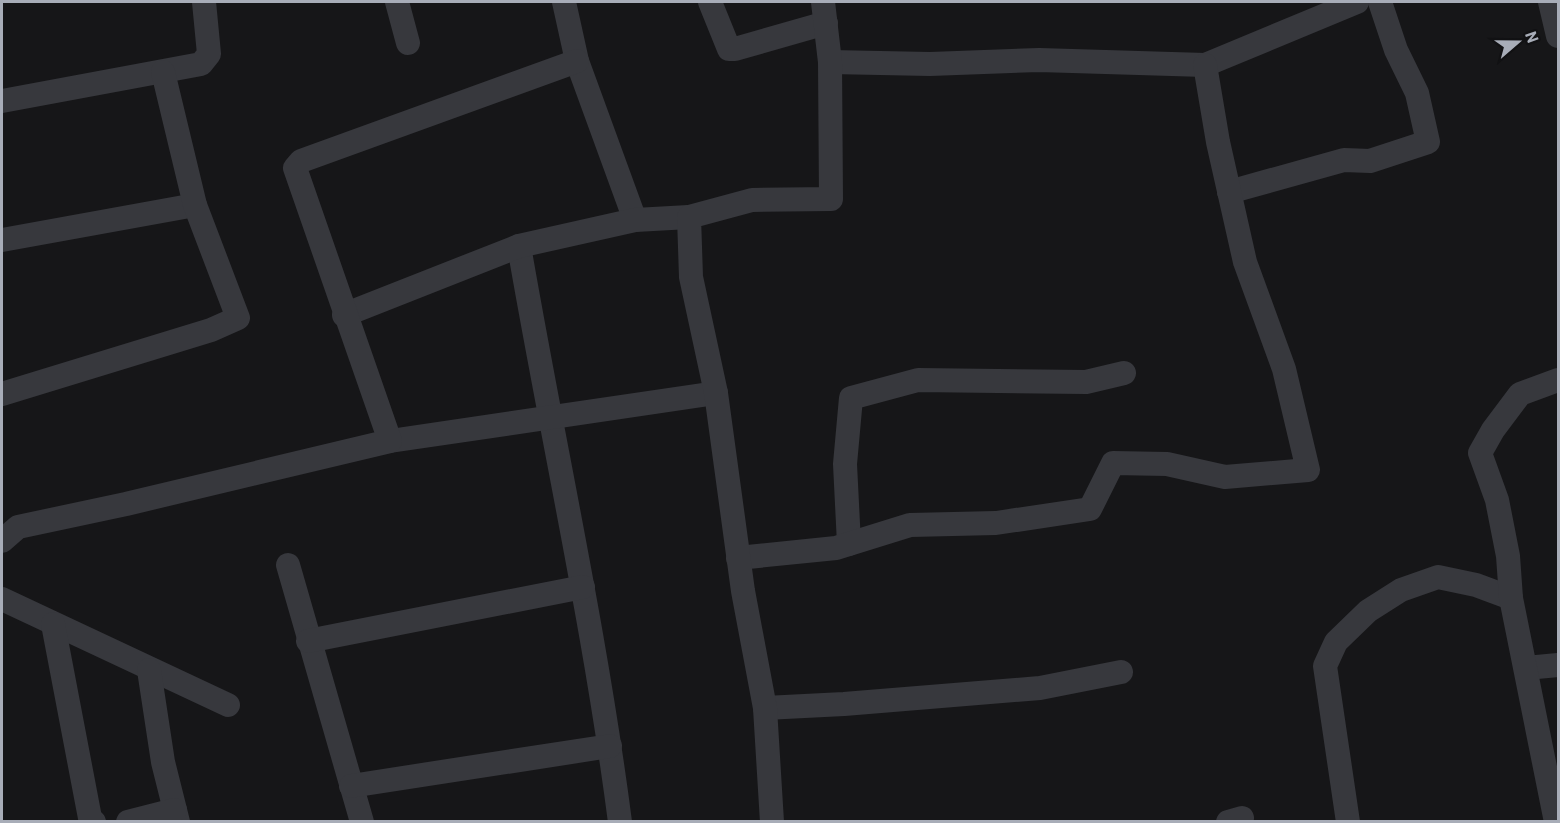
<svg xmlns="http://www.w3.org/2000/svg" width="1560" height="823" font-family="Barlow,sans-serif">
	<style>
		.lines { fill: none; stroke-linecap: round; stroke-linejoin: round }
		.street { stroke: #37383d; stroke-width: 24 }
	</style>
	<rect width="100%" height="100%" fill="#161618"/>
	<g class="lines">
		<!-- street -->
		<g class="street">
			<polyline points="397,2 408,43"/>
			<polyline points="564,2 577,61 635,220"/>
			<polyline points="710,2 729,49 735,49 826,23"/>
			<polyline points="1550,2 1558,36"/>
			<polyline points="830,62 930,64 1039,60 1205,65 1357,2"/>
			<polyline points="2,101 201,64 209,54 204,2"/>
			<polyline points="1229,192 1344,160 1370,161 1428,142 1417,93 1396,50 1380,2"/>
			<polyline points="2,240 195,205"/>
			<path d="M 519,246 C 552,438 595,628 620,822"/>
			<polyline points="344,315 519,246 635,220 689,217"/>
			<polyline points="2,394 211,330 238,318 195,205 163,72"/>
			<polyline points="390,441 716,393"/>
			<polyline points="2,541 18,527 126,504 390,441 295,168 301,161 577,61"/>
			<polyline points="849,544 845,464 851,398 918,380 1086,382 1124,373"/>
			<polyline points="738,558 836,548 910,525 996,523 1090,509 1113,463 1167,464 1225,477 1308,470 1284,369 1245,262 1218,142 1205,65"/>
			<polyline points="288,565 362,822"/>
			<polyline points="2,599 228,705"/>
			<polyline points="53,624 90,818 94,822"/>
			<polyline points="308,641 583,587"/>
			<polyline points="1526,668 1558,665"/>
			<polyline points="149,670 163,762 178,822"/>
			<polyline points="765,708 844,704 1040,688 1121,672"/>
			<polyline points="351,786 610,746"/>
			<polyline points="128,822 175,810"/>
			<polyline points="772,822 765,708 743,591 716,393 691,277 689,217 752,200 831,199 830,62 823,2"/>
			<polyline points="1228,822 1242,818"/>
			<polyline points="1348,822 1325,666 1336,642 1368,611 1401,590 1438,577 1476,585 1511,598"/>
			<polyline points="1556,822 1511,598 1508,556 1497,500 1480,453 1493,430 1520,394 1558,380"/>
		</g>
	</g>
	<!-- border -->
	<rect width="1560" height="823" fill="none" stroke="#a8adb8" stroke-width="6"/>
	<!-- north arrow -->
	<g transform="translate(1518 42) rotate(70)" stroke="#111113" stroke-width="4.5" paint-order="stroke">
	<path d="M0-4.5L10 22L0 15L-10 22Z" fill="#a8adb8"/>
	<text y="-9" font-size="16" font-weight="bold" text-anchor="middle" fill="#a8adb8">N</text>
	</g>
</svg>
